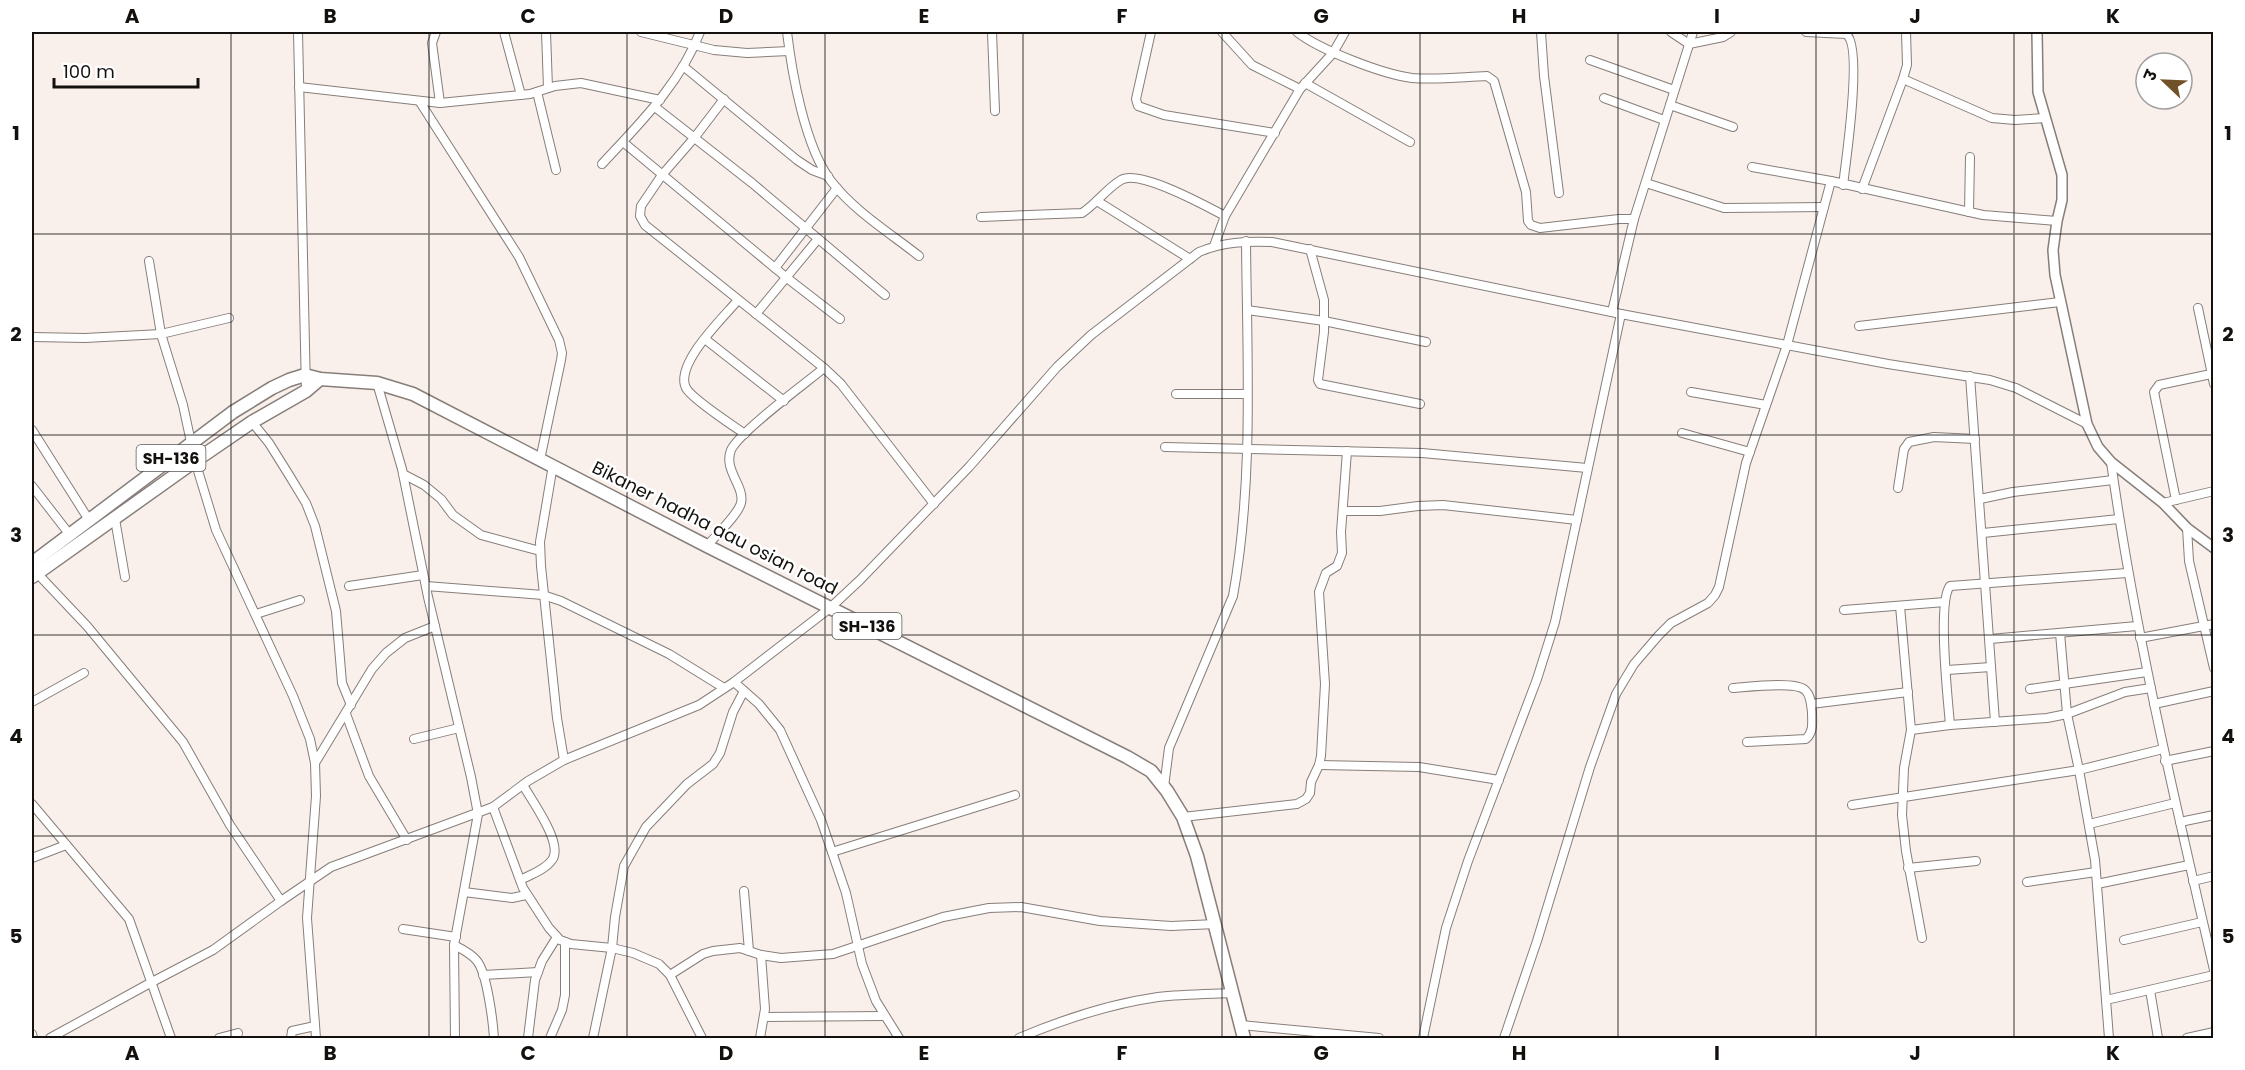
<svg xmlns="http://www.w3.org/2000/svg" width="2245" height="1070" font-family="Poppins,'Noto Sans Devanagari',sans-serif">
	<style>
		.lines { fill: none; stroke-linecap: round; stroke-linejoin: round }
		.minor-casing { stroke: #877e7a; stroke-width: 10 }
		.tertiary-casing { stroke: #877e7a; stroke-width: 12 }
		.primary-casing { stroke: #877e7a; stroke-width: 15 }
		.minor { stroke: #fff; stroke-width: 8 }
		.tertiary { stroke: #fff; stroke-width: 9 }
		.primary { stroke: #fff; stroke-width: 12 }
		.grid { fill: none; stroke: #13100e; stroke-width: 1.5; stroke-opacity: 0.55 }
		.labels { text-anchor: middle; stroke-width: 5; stroke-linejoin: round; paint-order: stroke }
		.shield { fill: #fff; stroke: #5a5856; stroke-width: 1.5 }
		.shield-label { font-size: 16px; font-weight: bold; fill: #13100e }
		.street-label { font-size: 18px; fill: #13100e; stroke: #fff }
		.neatline { fill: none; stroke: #13100e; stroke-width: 2 }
		.grid-label { font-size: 20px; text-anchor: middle; font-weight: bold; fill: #13100e }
	</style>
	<rect width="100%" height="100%" fill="#f9f0eb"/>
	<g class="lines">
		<defs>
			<g id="minor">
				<polyline points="298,32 306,391"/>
				<polyline points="436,32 432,43 440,103"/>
				<polyline points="504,32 521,95"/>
				<polyline points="546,32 548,88"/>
				<polyline points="641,32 714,50 747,53 789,51"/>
				<path d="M 787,32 C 792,74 805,147 831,181 C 854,211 890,233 919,256"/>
				<polyline points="992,32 995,111"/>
				<polyline points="1151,32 1136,99 1138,106 1164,115 1275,133"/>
				<polyline points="1222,32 1252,65 1300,89"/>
				<path d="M 1297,32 C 1320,50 1382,74 1412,78 C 1437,80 1462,77 1487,76 L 1494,81 L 1526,192 L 1528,221 L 1531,225 L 1540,228 L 1619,219 L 1634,219"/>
				<polyline points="1541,32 1544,76 1559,193"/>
				<polyline points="1671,32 1689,44 1723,37 1731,32"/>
				<path d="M 1806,32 L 1846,34 C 1863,45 1846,161 1843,185"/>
				<polyline points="1590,60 1674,90"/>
				<polyline points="683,66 797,160 812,170 828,176"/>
				<polyline points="1903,79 1992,118 2015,120 2045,118"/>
				<polyline points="1305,83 1410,142"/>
				<polyline points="299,87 440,103 530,94 555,86 581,83 660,100"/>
				<polyline points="537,92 556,170"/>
				<polyline points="1604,98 1664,120"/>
				<polyline points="724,99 695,137 662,175 641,206 640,216 645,225 824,368 841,384 934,504"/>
				<polyline points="420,102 519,257 559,340 562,353 561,360 540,460"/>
				<polyline points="1670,105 1733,127"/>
				<polyline points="655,107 752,183 885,295"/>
				<polyline points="623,142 787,278 840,319"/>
				<path d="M 602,164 C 639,124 680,84 700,32"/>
				<polyline points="1752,167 1831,181 1983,215 2057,221"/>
				<polyline points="1646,183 1724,208 1824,207"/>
				<polyline points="1862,189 1903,79 1907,65 1906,32"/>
				<polyline points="1097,201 1190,259"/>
				<polyline points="1969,212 1970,157"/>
				<path d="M 981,217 L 1082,213 C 1096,204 1107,188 1121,180 C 1139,169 1206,206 1225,216"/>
				<polyline points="1214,246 1225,216 1300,89 1333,53 1345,32"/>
				<polyline points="1310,249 1324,300 1324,332 1318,380 1320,384 1420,404"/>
				<polyline points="149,261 161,334 183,405 195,461 216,530 293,696 310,739 315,763 316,796 307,918 316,1038"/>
				<polyline points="775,268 837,188"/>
				<path d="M 738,300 C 724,317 674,364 686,388 C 692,399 732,425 745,434"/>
				<polyline points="2198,308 2214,384"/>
				<polyline points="1247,310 1324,321 1426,342"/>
				<polyline points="1612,312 1634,219 1693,32"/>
				<polyline points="756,314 818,239"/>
				<polyline points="1859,326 2060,302"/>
				<polyline points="32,337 85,338 161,334 229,318"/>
				<polyline points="705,339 784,401"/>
				<polyline points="1970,376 1995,722"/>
				<polyline points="377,383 402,469 428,597 471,777 478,814 454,945 455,1038"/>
				<polyline points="1691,392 1766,405"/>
				<polyline points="1176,394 1247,394"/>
				<polyline points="252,422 269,443 289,475 306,503 315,526 336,611 342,683 351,705"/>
				<polyline points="32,430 89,520"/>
				<polyline points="1682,433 1750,452"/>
				<polyline points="1165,447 1422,453 1587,468"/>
				<path d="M 2111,462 C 2135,633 2175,801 2214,970"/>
				<polyline points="553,465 540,542 541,566 557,718 564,760"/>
				<polyline points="403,474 424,485 441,499 453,515 481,535 540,551"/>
				<polyline points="32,486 70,535"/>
				<polyline points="1898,488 1904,449 1909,442 1934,437 1975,439"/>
				<polyline points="1980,499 2013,492 2113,480"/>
				<polyline points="2176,500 2154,392 2159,385 2211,374"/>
				<polyline points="2163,503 2214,491"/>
				<polyline points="1343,511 1380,511 1418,506 1443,505 1577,520"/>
				<polyline points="115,519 125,577"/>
				<polyline points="2187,528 2189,561 2214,668"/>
				<polyline points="1983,533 2119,519"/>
				<path d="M 707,546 C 715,536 738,515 741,503 C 745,486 723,470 731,450 C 739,432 806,383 824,368"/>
				<polyline points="35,571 87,626 183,742 230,825 281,901"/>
				<polyline points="349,586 423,575"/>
				<polyline points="426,586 543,595 561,601 669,654 724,688"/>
				<polyline points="1900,606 1911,730 1904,768 1902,815 1906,851 1922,938"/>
				<polyline points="1844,610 1945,602"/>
				<polyline points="256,614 300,600"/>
				<polyline points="2060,633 2067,714 2079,770 2095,860 2109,1038"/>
				<polyline points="2140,638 2214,624"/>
				<polyline points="1990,639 2137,626"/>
				<polyline points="1947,670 1991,667"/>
				<polyline points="734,682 759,704 780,730 821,820 832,852 846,893 862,964 876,1001 899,1038"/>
				<path d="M 1733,688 C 1748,687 1795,681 1805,690 C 1811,695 1811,705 1812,712 C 1812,723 1814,731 1806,739 L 1747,742"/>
				<polyline points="2030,689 2147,672"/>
				<polyline points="32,702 84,673"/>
				<polyline points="1811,704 1908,692"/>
				<polyline points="2154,704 2214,691"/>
				<polyline points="346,714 369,776 407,840"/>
				<path d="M 1950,725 C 1948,700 1937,602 1950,586 L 2127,573"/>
				<polyline points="1911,730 1950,725 2047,718 2067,714 2125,692 2151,688"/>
				<polyline points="414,739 459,728"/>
				<polyline points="2165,761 2214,751"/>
				<polyline points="315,763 372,669 386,653 405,638 435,626"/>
				<polyline points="1319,765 1419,767 1499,780"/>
				<path d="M 1164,787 L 1169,748 L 1233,596 C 1254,480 1247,358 1246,241"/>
				<polyline points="32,804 129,919 171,1038"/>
				<polyline points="1852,805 2079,770 2163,749"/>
				<polyline points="493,807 523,888 549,928 560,940 571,944 612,948 633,953 659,964 670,975 702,1038"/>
				<polyline points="1183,817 1297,804 1306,799 1310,793 1311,782 1319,765 1321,756 1325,684 1319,592 1326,573 1337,566 1342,553 1341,532 1347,451"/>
				<polyline points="2180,822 2214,815"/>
				<polyline points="2089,824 2175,803"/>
				<polyline points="832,852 1015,795"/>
				<polyline points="32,858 66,845"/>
				<polyline points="1908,868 1976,861"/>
				<path d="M 520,880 C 530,875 545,870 552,860 C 564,844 532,801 523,785"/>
				<polyline points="2193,881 2214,876"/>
				<polyline points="2027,882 2096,872"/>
				<polyline points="2097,884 2189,865"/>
				<polyline points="744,891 749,951"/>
				<polyline points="464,892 512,898 526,895"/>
				<polyline points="403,929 456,937"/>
				<polyline points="2124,940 2202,922"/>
				<path d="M 454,945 C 462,949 472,954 477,961 C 487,973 493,1022 494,1038"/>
				<polyline points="483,975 538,972"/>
				<polyline points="670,975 703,954 713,951 740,948 761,955 781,958 833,954 943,917 989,908 1021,907 1100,921 1142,924 1171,926 1216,924"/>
				<polyline points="2150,990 2158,1038"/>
				<polyline points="2106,1000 2214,975"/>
				<polyline points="764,1017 884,1016"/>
				<polyline points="1241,1025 1379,1038"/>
				<polyline points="32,1034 33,1038"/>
				<path d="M 50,1038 L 152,982 L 213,950 L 281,901 L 331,867 L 493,807 L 528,781 L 564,760 L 699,705 L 734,682 L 830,608 L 860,580 L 969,467 L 1057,367 L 1091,335 L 1199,252 C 1223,242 1246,241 1272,242 L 1621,314 L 1888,364 L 1990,380 L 2016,388 L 2087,424"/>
				<polyline points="219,1038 238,1033"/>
				<polyline points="291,1038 292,1031 315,1026"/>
				<polyline points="528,1038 535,980 542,961 557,937"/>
				<polyline points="550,1038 562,1010 565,995 565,942"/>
				<polyline points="593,1038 612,948 615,917 624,866 646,827 687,784 713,764 720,753 733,712 744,691"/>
				<polyline points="760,1038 765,1009 761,955"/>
				<path d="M 1019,1038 C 1064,1019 1109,1004 1158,997 C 1182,994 1208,994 1232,993"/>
				<polyline points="1423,1038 1446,928 1468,861 1537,679 1555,622 1621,314"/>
				<polyline points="1504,1038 1537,941 1590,767 1616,694 1634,664 1659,635 1671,623 1708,603 1715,595 1719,587 1746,463 1787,345 1831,181"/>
				<polyline points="2187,1038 2214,1032"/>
			</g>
			<polyline id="tertiary" points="2037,32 2038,92 2062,175 2062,200 2057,221 2053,250 2055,275 2087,424 2098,447 2111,462 2163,503 2187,528 2214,548"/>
			<g id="primary">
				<polyline points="32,563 233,412 272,388 289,380 305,375 320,379 377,383 413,394 707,546 1127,757 1151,771 1167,791 1183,817 1197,856 1244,1038"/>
				<polyline points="32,577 195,461 252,422 306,391 320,379"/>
			</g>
		</defs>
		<!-- minor casing -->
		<use href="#minor" class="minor-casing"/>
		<!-- tertiary casing -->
		<use href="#tertiary" class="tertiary-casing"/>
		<!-- primary casing -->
		<use href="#primary" class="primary-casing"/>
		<!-- minor -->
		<use href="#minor" class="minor"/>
		<!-- tertiary -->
		<use href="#tertiary" class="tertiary"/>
		<!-- primary -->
		<use href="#primary" class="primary"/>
	</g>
	<!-- grid -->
	<path class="grid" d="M 231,32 L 231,1038M 429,32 L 429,1038M 627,32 L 627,1038M 825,32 L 825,1038M 1023,32 L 1023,1038M 1222,32 L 1222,1038M 1420,32 L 1420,1038M 1618,32 L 1618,1038M 1816,32 L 1816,1038M 2014,32 L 2014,1038M 32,234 L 2214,234M 32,435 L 2214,435M 32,635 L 2214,635M 32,836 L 2214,836"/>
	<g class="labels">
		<!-- shield labels -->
		<g class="shield">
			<rect x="136.5" y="445" width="69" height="26" rx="4.5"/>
			<rect x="832.5" y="613" width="69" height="26" rx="4.5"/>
		</g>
		<g class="shield-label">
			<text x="171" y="464">SH-136</text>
			<text x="867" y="632">SH-136</text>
		</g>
		<!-- street labels -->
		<g class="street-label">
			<text transform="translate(715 528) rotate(27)" y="6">Bikaner hadha aau osian road</text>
		</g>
	</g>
	<!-- border -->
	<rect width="2245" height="1070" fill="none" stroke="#ffffff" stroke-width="66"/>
	<!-- north arrow -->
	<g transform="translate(2164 81) rotate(293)"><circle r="28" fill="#ffffff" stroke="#a19f9f" stroke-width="1.5"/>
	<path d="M0-4.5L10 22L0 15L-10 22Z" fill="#715127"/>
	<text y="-9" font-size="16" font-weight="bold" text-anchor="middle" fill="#13100e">उ</text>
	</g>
	<!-- scale -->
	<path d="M54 78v9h144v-9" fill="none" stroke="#13100e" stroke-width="3"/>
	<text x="63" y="78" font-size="18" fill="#13100e" stroke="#ffffff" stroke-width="4.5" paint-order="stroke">100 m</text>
	<rect x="33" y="33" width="2179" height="1004" class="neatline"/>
	<g class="grid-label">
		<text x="132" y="23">A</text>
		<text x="330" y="23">B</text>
		<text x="528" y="23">C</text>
		<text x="726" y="23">D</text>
		<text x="924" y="23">E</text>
		<text x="1122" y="23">F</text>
		<text x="1321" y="23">G</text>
		<text x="1519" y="23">H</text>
		<text x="1717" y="23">I</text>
		<text x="1915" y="23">J</text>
		<text x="2113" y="23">K</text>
		<text x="16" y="140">1</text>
		<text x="2228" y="140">1</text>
		<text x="16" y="341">2</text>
		<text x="2228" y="341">2</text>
		<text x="16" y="542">3</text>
		<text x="2228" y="542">3</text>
		<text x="16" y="743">4</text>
		<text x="2228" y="743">4</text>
		<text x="16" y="943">5</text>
		<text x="2228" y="943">5</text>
		<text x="132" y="1060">A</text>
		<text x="330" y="1060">B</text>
		<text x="528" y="1060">C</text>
		<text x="726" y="1060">D</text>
		<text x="924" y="1060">E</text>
		<text x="1122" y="1060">F</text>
		<text x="1321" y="1060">G</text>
		<text x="1519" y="1060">H</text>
		<text x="1717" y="1060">I</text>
		<text x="1915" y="1060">J</text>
		<text x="2113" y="1060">K</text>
	</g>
</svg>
